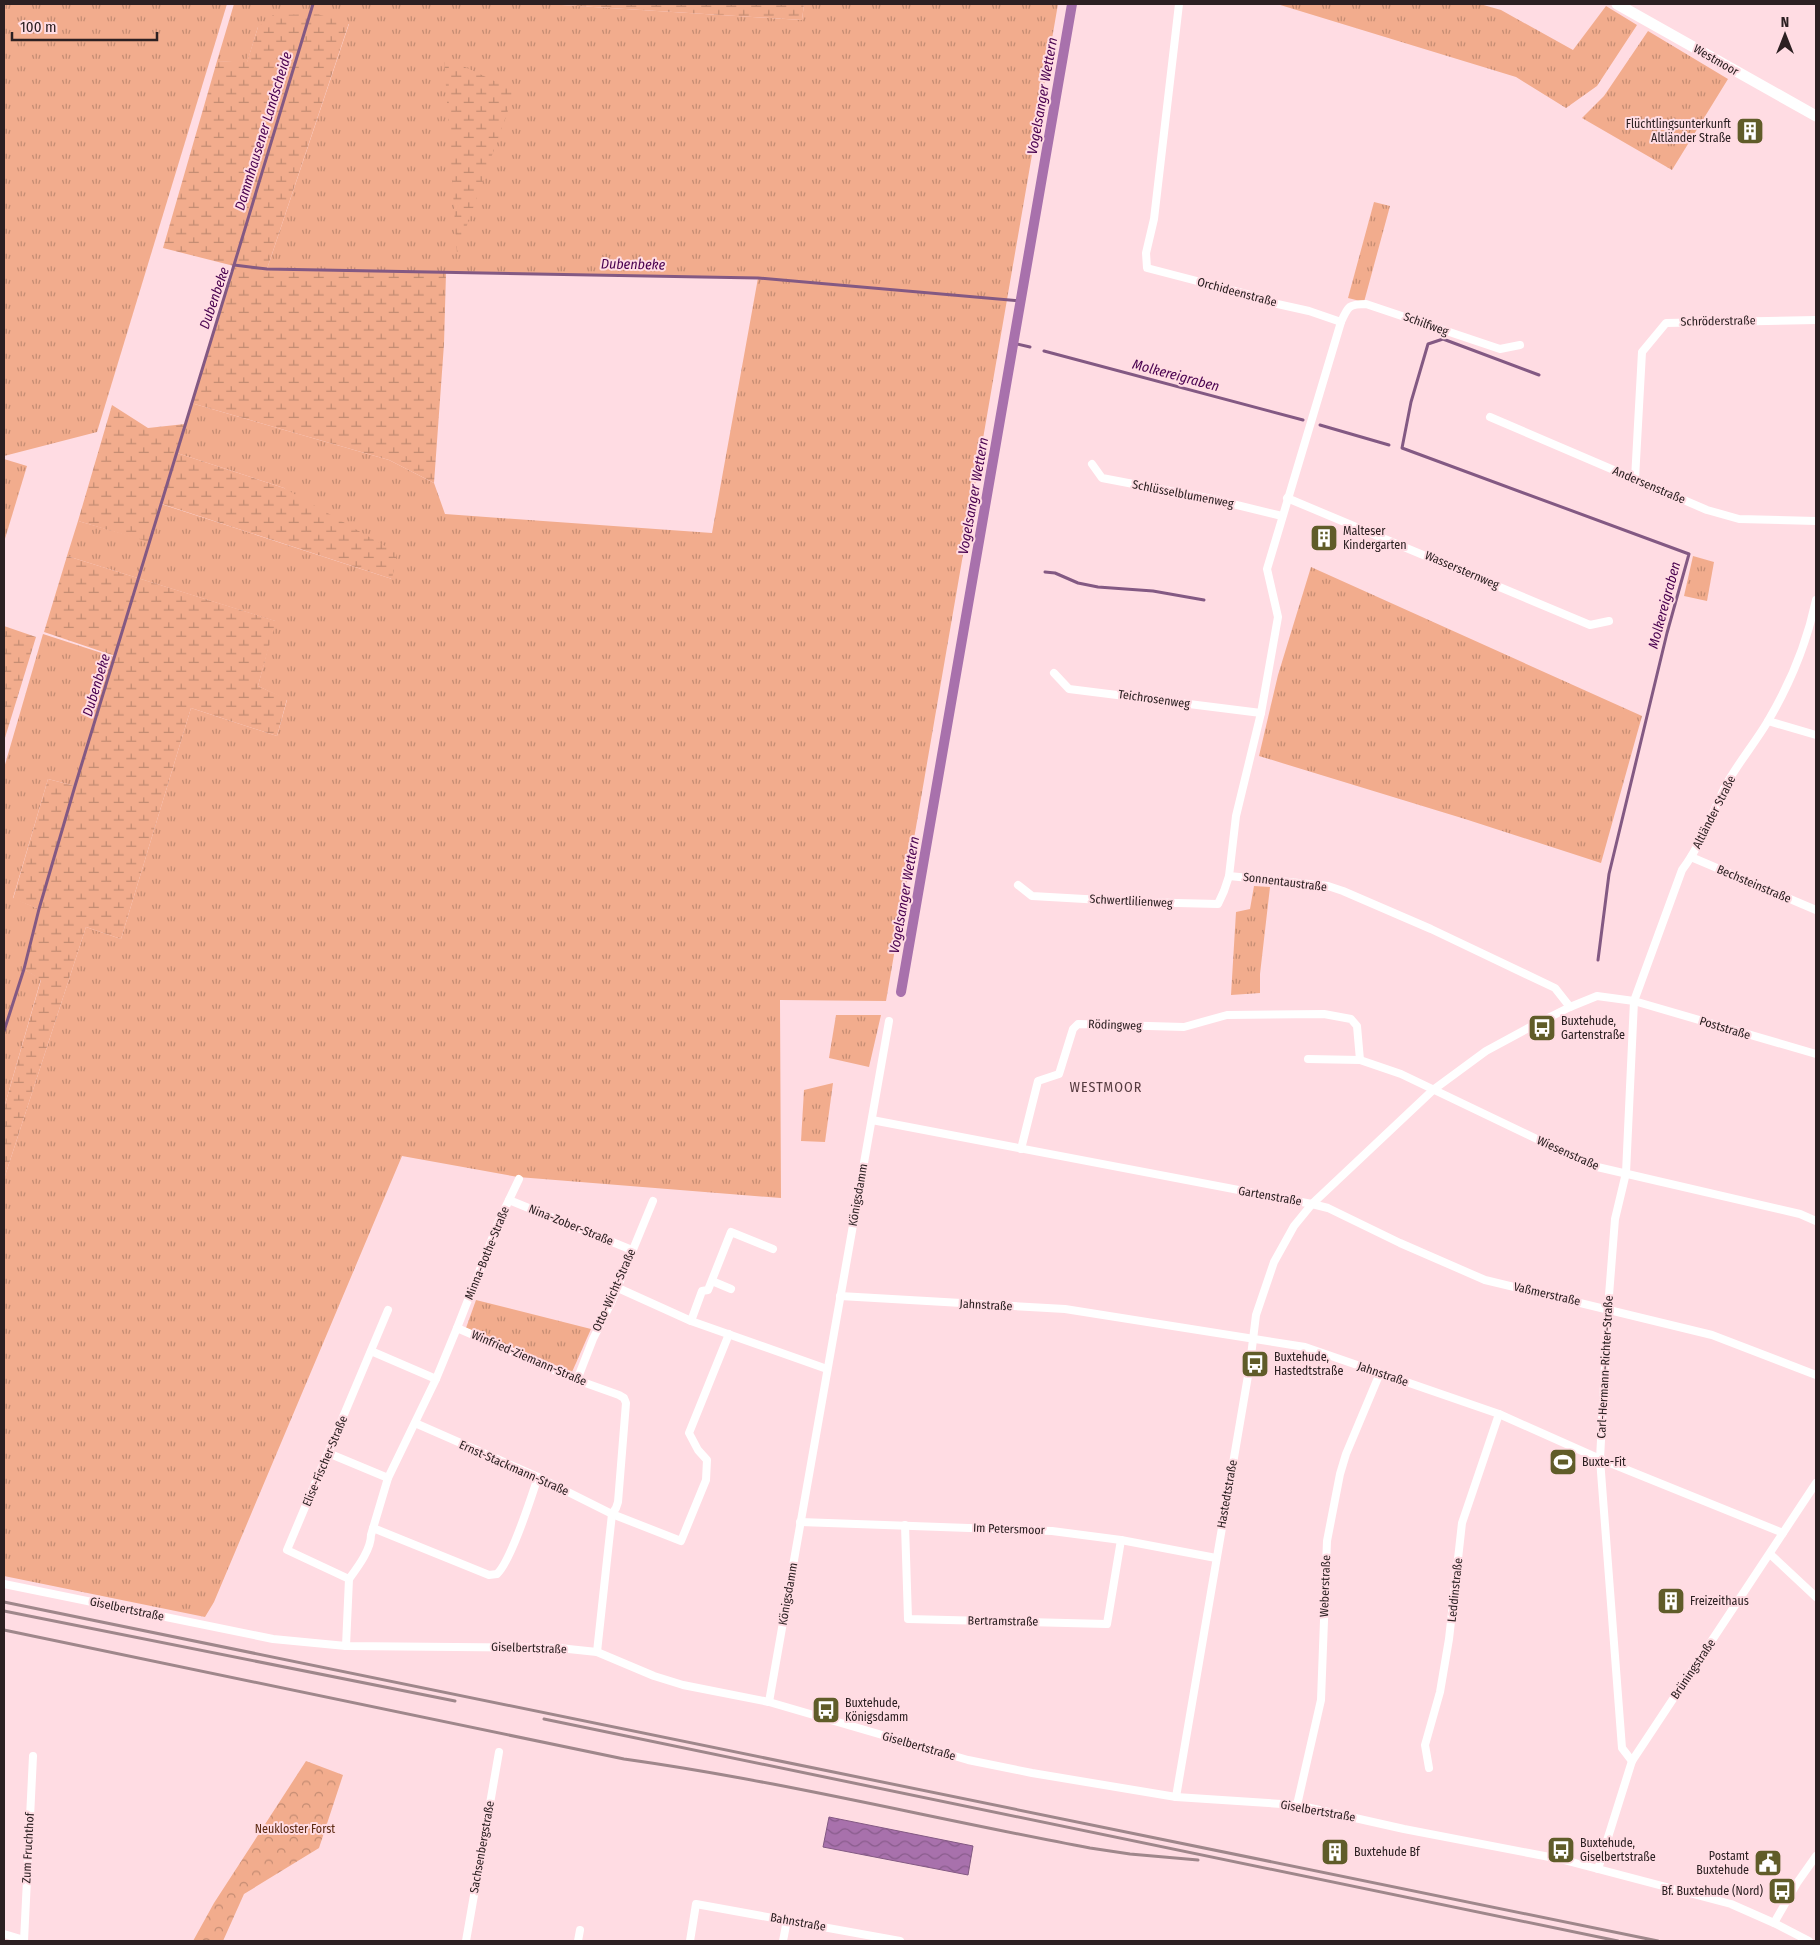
<svg xmlns="http://www.w3.org/2000/svg" width="1820" height="1945" font-family="'Fira Sans Condensed',sans-serif">
	<style>
		.grass { fill: url(#grass-tufts) }
		.forest { fill: url(#forest-crowns) }
		.wetland { fill: url(#wetland-marsh) }
		.water { fill: url(#water-waves); stroke: #835983 }
		.lines { fill: none; stroke-linecap: round; stroke-linejoin: round }
		.stream { stroke: #835983; stroke-width: 3 }
		.canal { stroke: #a871ac; stroke-width: 10 }
		.street { stroke: #fff; stroke-width: 8 }
		.secondary { stroke: #fff; stroke-width: 11 }
		.rail { stroke: #9f878b; stroke-width: 3 }
		.labels { text-anchor: middle; stroke-width: 4; stroke-linejoin: round; paint-order: stroke }
		.street-label { font-size: 12px; fill: #2c2022; stroke: #ffdce3 }
		.poi-label { font-size: 12px; fill: #2c2022; stroke: #ffdce3; text-anchor: start }
		.park-label { font-size: 12px; fill: #5d2a12; stroke: #ffdce3 }
		.water-label { font-size: 14px; font-style: italic; fill: #49004f; stroke: #ffdce3 }
		.neighbourhood-label { font-size: 14px; letter-spacing: 1px; fill: #563b40; stroke: #ffdce3 }
	</style>
	<defs>
		<pattern id="grass-tufts" width="24" height="20" patternUnits="userSpaceOnUse" patternTransform="scale(1.25)"><rect width="24" height="20" fill="#f2ac8d"/><path d="M3 7l-1-3M5 7V3M7 7l1-3M15 17l-1-3M17 17v-4M19 17l1-3" fill="none" stroke="#c48c73"/></pattern>
		<pattern id="forest-crowns" width="20" height="18" patternUnits="userSpaceOnUse" patternTransform="scale(1.25)"><rect width="20" height="18" fill="#f2ac8d"/><path d="M2 6a3 3 0 1 1 6 0M12 15a3 3 0 1 1 6 0" fill="none" stroke="#c48c73"/></pattern>
		<pattern id="wetland-marsh" width="20" height="14" patternUnits="userSpaceOnUse" patternTransform="scale(1.25)"><rect width="20" height="14" fill="#f2ac8d"/><path d="M1 5h8M5 5V1M11 12h8M15 12V8" fill="none" stroke="#c48c73"/></pattern>
		<pattern id="water-waves" width="16" height="10" patternUnits="userSpaceOnUse" patternTransform="scale(1.25)"><rect width="16" height="10" fill="#a871ac"/><path d="M0 5q4-4 8 0t8 0" fill="none" stroke="#895c8c"/></pattern>
	</defs>
	<rect width="100%" height="100%" fill="#ffdce3"/>
	<!-- grass -->
	<g class="grass">
		<polygon points="4,4 227,4 97,432 4,456"/>
		<polygon points="234,4 546,4 802,20 804,4 1058,4 886,1001 780,1000 781,1198 518,1177 402,1156 214,1602 205,1617 4,1576 4,1179 86,927 121,939 191,708 277,736 287,700 258,686 275,621 67,556 78,521 149,541 161,504 392,579 284,488 177,453 191,403 389,460 434,483 445,514 712,533 758,278 267,269 349,24 258,27 247,63 217,61"/>
		<polygon points="1277,4 1480,4 1501,10 1573,50 1606,6 1637,25 1597,86 1566,108 1516,77"/>
		<polygon points="1648,31 1728,79 1672,170 1582,118 1604,96"/>
		<polygon points="1374,202 1390,206 1364,302 1348,298"/>
		<polygon points="4,459 27,466 4,542"/>
		<polygon points="1693,556 1714,562 1707,601 1684,596"/>
		<polygon points="1311,567 1642,716 1601,863 1465,819 1259,756 1278,675"/>
		<polygon points="43,634 114,657 75,786 48,779 13,898 39,909 24,969 41,979 4,1108 4,768"/>
		<polygon points="1254,886 1270,887 1260,974 1260,993 1231,995 1236,912 1250,909"/>
		<polygon points="836,1015 881,1015 869,1067 829,1058"/>
		<polygon points="833,1083 825,1142 801,1141 804,1090"/>
		<polygon points="476,1300 591,1329 572,1372 466,1328"/>
	</g>
	<!-- forest -->
	<polygon class="forest" points="306,1761 343,1775 319,1848 244,1894 223,1941 193,1941 214,1903"/>
	<!-- wetland -->
	<g class="wetland">
		<polygon points="546,4 804,4 802,20"/>
		<polygon points="317,14 349,23 267,269 446,273 444,344 434,483 389,460 191,403 234,266 163,248 217,61 247,62 258,27 273,15"/>
		<polygon points="444,57 515,91 457,253"/>
		<polygon points="112,405 148,428 185,424 177,453 284,488 397,553 392,579 162,504 149,542 78,521"/>
		<polygon points="67,556 276,621 258,686 287,699 277,736 191,708 121,939 86,927 4,1179 4,1108 41,980 24,969 39,909 13,899 48,779 75,786 115,656 44,632"/>
		<polygon points="4,626 36,637 4,741"/>
	</g>
	<!-- water -->
	<polygon class="water" points="829,1817 973,1846 968,1875 823,1847"/>
	<g class="lines">
		<!-- stream -->
		<g class="stream">
			<polyline points="234,265 313,4"/>
			<polyline points="1013,343 1030,347"/>
			<polyline points="1044,351 1303,420"/>
			<polyline points="1539,375 1443,339 1428,344 1411,402 1402,448 1689,554 1667,633 1609,874 1598,960"/>
			<polyline points="1320,425 1389,445"/>
			<polyline points="1045,572 1055,573 1078,583 1098,587 1153,591 1204,600"/>
			<polyline points="4,1031 24,969 39,909 75,786 234,265 267,269 758,278 1021,301"/>
		</g>
		<!-- canal -->
		<polyline class="canal" points="901,992 1072,4"/>
		<!-- street -->
		<g class="street">
			<polyline points="1179,4 1154,219 1146,253 1147,268 1247,294 1264,301 1309,311 1341,322 1267,569 1278,617 1261,713 1236,816 1229,876 1328,886 1343,891 1431,929 1555,988 1570,1007"/>
			<path d="M 1341,322 C 1348,306 1349,304 1366,304 L 1500,349 L 1520,345"/>
			<polyline points="1490,417 1707,510 1739,519 1816,521"/>
			<polyline points="1092,464 1102,478 1212,499 1282,516"/>
			<polyline points="1635,479 1642,352 1666,323 1816,320"/>
			<polyline points="1287,498 1590,625 1609,621"/>
			<polyline points="1054,673 1069,689 1261,713"/>
			<polyline points="1768,721 1816,735"/>
			<polyline points="1691,857 1816,910"/>
			<polyline points="1018,885 1032,896 1137,902 1218,904 1224,891 1229,876"/>
			<polyline points="1308,1059 1360,1060 1401,1074 1593,1166 1800,1214 1816,1221"/>
			<polyline points="872,1120 1312,1204 1328,1208 1400,1243 1485,1280 1712,1335 1816,1375"/>
			<polyline points="1021,1149 1038,1081 1059,1074 1073,1029 1078,1024 1184,1027 1227,1015 1324,1014 1351,1019 1357,1026 1360,1060"/>
			<polyline points="509,1200 632,1250"/>
			<polyline points="712,1281 731,1289"/>
			<polyline points="618,1288 691,1321 827,1369"/>
			<polyline points="840,1296 1065,1309 1305,1347 1499,1414 1600,1459 1783,1533"/>
			<polyline points="691,1321 702,1291 708,1290 731,1232 773,1249"/>
			<polyline points="457,1328 499,1221 519,1179"/>
			<polyline points="371,1351 436,1379"/>
			<polyline points="577,1380 593,1339 611,1303 653,1201"/>
			<polyline points="415,1423 538,1477 612,1514 681,1541 706,1480 707,1460 698,1450 689,1433 729,1334"/>
			<polyline points="328,1453 388,1478"/>
			<polyline points="800,1522 1052,1531 1121,1540 1216,1558"/>
			<polyline points="905,1525 908,1619 1107,1624 1121,1540"/>
			<path d="M 373,1528 L 489,1575 L 497,1574 C 511,1561 531,1498 538,1477"/>
			<polyline points="1770,1554 1816,1597"/>
			<polyline points="349,1579 287,1550 388,1310"/>
			<polyline points="4,1584 273,1639 346,1646 559,1648 597,1652 654,1676 683,1685 769,1702 968,1760 1032,1773 1176,1797 1297,1805 1404,1829 1560,1859 1731,1904 1774,1923 1809,1941"/>
			<path d="M 346,1646 L 349,1579 C 357,1568 371,1550 371,1535 L 388,1478 L 436,1379 L 457,1328 L 577,1380 L 619,1395 L 624,1398 L 626,1403 L 618,1502 L 616,1508 L 612,1514 L 597,1652"/>
			<polyline points="769,1702 889,1021"/>
			<path d="M 1632,1761 L 1622,1748 L 1600,1459 L 1608,1308 L 1615,1219 L 1626,1173 L 1634,1001 L 1682,870 C 1701,845 1712,813 1726,785 C 1738,763 1755,743 1768,721 C 1790,684 1807,642 1816,600"/>
			<polyline points="1429,1768 1425,1745 1440,1692 1449,1639 1462,1523 1499,1414"/>
			<polyline points="1176,1797 1250,1364 1256,1315 1274,1262 1294,1226 1312,1204 1433,1090 1486,1051 1534,1025 1570,1007 1597,996 1634,1001 1816,1054"/>
			<polyline points="1297,1805 1321,1700 1327,1541 1340,1474 1346,1454 1380,1373"/>
			<polyline points="1598,1869 1632,1761 1816,1483"/>
			<polyline points="1774,1923 1797,1883 1816,1856"/>
			<polyline points="4,1934 24,1940"/>
			<polyline points="24,1941 33,1756"/>
			<polyline points="466,1941 499,1752"/>
			<polyline points="578,1941 580,1930"/>
			<polyline points="690,1941 696,1904 900,1941"/>
			<polyline points="783,1941 787,1920"/>
		</g>
		<!-- secondary -->
		<polyline class="secondary" points="1617,4 1816,116"/>
		<!-- rail -->
		<g class="rail">
			<polyline points="4,1602 1658,1941"/>
			<polyline points="4,1611 455,1701"/>
			<path d="M 4,1630 L 624,1759 C 781,1781 934,1819 1090,1848 L 1130,1854 L 1198,1860"/>
			<polyline points="544,1719 1618,1941"/>
		</g>
	</g>
	<!-- icons -->
	<defs>
		<symbol id="building-square" viewBox="-11 -11 22 22"><rect x="-9" y="-9" width="18" height="18" rx="4" fill="#605c29" stroke="#ffdce3"/><path d="M-4-6H4V6H1V3H-1V6H-4ZM-2.5-4.3h1.7v1.8h-1.7ZM.8-4.3h1.7v1.8H.8ZM-2.5-1h1.7V.8h-1.7ZM.8-1h1.7V.8H.8Z" fill="#fff"/></symbol>
		<symbol id="bus-square" viewBox="-11 -11 22 22"><rect x="-9" y="-9" width="18" height="18" rx="4" fill="#605c29" stroke="#ffdce3"/><path d="M-5-6H5V4H4V6H2V4H-2V6H-4V4H-5ZM-3.5-4V0h7V-4ZM-3.5 1.2v1.5H-2V1.2ZM2 1.2v1.5H3.5V1.2Z" fill="#fff"/></symbol>
		<symbol id="stadium-square" viewBox="-11 -11 22 22"><rect x="-9" y="-9" width="18" height="18" rx="4" fill="#605c29" stroke="#ffdce3"/><path d="M0-5a6.5 5 0 1 0 0 10a6.5 5 0 1 0 0-10ZM-3.5-1.8h7v3.6h-7Z" fill="#fff"/></symbol>
		<symbol id="civic-square" viewBox="-11 -11 22 22"><rect x="-9" y="-9" width="18" height="18" rx="4" fill="#605c29" stroke="#ffdce3"/><path d="M-.6-6.5H3V-4.5H.6V-3L4-1V1h2V6H-6V1h2V-1L-.6-3ZM-1.2 2.5V6h2.4V2.5Z" fill="#fff"/></symbol>
	</defs>
	<g fill-rule="evenodd">
		<use href="#building-square" x="1734" y="115" width="32" height="32"/>
		<use href="#building-square" x="1308" y="522" width="32" height="32"/>
		<use href="#bus-square" x="1526" y="1012" width="32" height="32"/>
		<use href="#bus-square" x="1239" y="1348" width="32" height="32"/>
		<use href="#stadium-square" x="1547" y="1446" width="32" height="32"/>
		<use href="#building-square" x="1655" y="1585" width="32" height="32"/>
		<use href="#bus-square" x="810" y="1694" width="32" height="32"/>
		<use href="#bus-square" x="1545" y="1834" width="32" height="32"/>
		<use href="#building-square" x="1319" y="1836" width="32" height="32"/>
		<use href="#civic-square" x="1752" y="1847" width="32" height="32"/>
		<use href="#bus-square" x="1766" y="1875" width="32" height="32"/>
	</g>
	<g class="labels">
		<!-- street labels -->
		<g class="street-label">
			<text transform="translate(1716 60) rotate(30)" y="4">Westmoor</text>
			<text transform="translate(1237 292) rotate(15)" y="4">Orchideenstraße</text>
			<text transform="translate(1718 321) rotate(-1)" y="4">Schröderstraße</text>
			<text transform="translate(1426 324) rotate(20)" y="4">Schilfweg</text>
			<text transform="translate(1649 485) rotate(23)" y="4">Andersenstraße</text>
			<text transform="translate(1183 494) rotate(11)" y="4">Schlüsselblumenweg</text>
			<text transform="translate(1462 570) rotate(23)" y="4">Wassersternweg</text>
			<text transform="translate(1154 699) rotate(8)" y="4">Teichrosenweg</text>
			<text transform="translate(1714 812) rotate(-63)" y="4">Altländer Straße</text>
			<text transform="translate(1285 882) rotate(7)" y="4">Sonnentaustraße</text>
			<text transform="translate(1754 884) rotate(23)" y="4">Bechsteinstraße</text>
			<text transform="translate(1131 901) rotate(3)" y="4">Schwertlilienweg</text>
			<text transform="translate(1115 1025) rotate(2)" y="4">Rödingweg</text>
			<text transform="translate(1725 1028) rotate(17)" y="4">Poststraße</text>
			<text transform="translate(1568 1153) rotate(24)" y="4">Wiesenstraße</text>
			<text transform="translate(858 1195) rotate(-80)" y="4">Königsdamm</text>
			<text transform="translate(1270 1196) rotate(10)" y="4">Gartenstraße</text>
			<text transform="translate(571 1225) rotate(22)" y="4">Nina-Zober-Straße</text>
			<text transform="translate(487 1253) rotate(-68)" y="4">Minna-Bothe-Straße</text>
			<text transform="translate(614 1290) rotate(-66)" y="4">Otto-Wicht-Straße</text>
			<text transform="translate(1547 1294) rotate(13)" y="4">Vaßmerstraße</text>
			<text transform="translate(986 1305) rotate(3)" y="4">Jahnstraße</text>
			<text transform="translate(529 1358) rotate(23)" y="4">Winfried-Ziemann-Straße</text>
			<text transform="translate(1605 1367) rotate(-87)" y="4">Carl-Hermann-Richter-Straße</text>
			<text transform="translate(1383 1374) rotate(19)" y="4">Jahnstraße</text>
			<text transform="translate(325 1461) rotate(-67)" y="4">Elise-Fischer-Straße</text>
			<text transform="translate(514 1468) rotate(24)" y="4">Ernst-Stackmann-Straße</text>
			<text transform="translate(1227 1494) rotate(-80)" y="4">Hastedtstraße</text>
			<text transform="translate(1009 1529) rotate(2)" y="4">Im Petersmoor</text>
			<text transform="translate(1325 1586) rotate(-88)" y="4">Weberstraße</text>
			<text transform="translate(1455 1590) rotate(-84)" y="4">Leddinstraße</text>
			<text transform="translate(788 1594) rotate(-80)" y="4">Königsdamm</text>
			<text transform="translate(127 1609) rotate(12)" y="4">Giselbertstraße</text>
			<text transform="translate(1003 1621) rotate(1)" y="4">Bertramstraße</text>
			<text transform="translate(529 1648) rotate(2)" y="4">Giselbertstraße</text>
			<text transform="translate(1693 1669) rotate(-56)" y="4">Brüningstraße</text>
			<text transform="translate(919 1746) rotate(16)" y="4">Giselbertstraße</text>
			<text transform="translate(1318 1811) rotate(10)" y="4">Giselbertstraße</text>
			<text transform="translate(482 1847) rotate(-80)" y="4">Sachsenbergstraße</text>
			<text transform="translate(28 1848) rotate(-87)" y="4">Zum Fruchthof</text>
			<text transform="translate(798 1922) rotate(10)" y="4">Bahnstraße</text>
		</g>
		<!-- poi labels -->
		<g class="poi-label">
			<text x="1731" y="128" text-anchor="end">Flüchtlingsunterkunft<tspan x="1731" dy="14">Altländer Straße</tspan></text>
			<text x="1343" y="535">Malteser<tspan x="1343" dy="14">Kindergarten</tspan></text>
			<text x="1561" y="1025">Buxtehude,<tspan x="1561" dy="14">Gartenstraße</tspan></text>
			<text x="1274" y="1361">Buxtehude,<tspan x="1274" dy="14">Hastedtstraße</tspan></text>
			<text x="1582" y="1466">Buxte-Fit</text>
			<text x="1690" y="1605">Freizeithaus</text>
			<text x="845" y="1707">Buxtehude,<tspan x="845" dy="14">Königsdamm</tspan></text>
			<text x="1580" y="1847">Buxtehude,<tspan x="1580" dy="14">Giselbertstraße</tspan></text>
			<text x="1354" y="1856">Buxtehude Bf</text>
			<text x="1749" y="1860" text-anchor="end">Postamt<tspan x="1749" dy="14">Buxtehude</tspan></text>
			<text x="1763" y="1895" text-anchor="end">Bf. Buxtehude (Nord)</text>
		</g>
		<!-- park labels -->
		<g class="park-label">
			<text x="295" y="1833">Neukloster Forst</text>
		</g>
		<!-- water labels -->
		<g class="water-label">
			<text transform="translate(1042 96) rotate(-80)" y="5">Vogelsanger Wettern</text>
			<text transform="translate(263 131) rotate(-73)" y="5">Dammhausener Landscheide</text>
			<text transform="translate(633 264) rotate(1)" y="5">Dubenbeke</text>
			<text transform="translate(214 298) rotate(-71)" y="5">Dubenbeke</text>
			<text transform="translate(1176 375) rotate(15)" y="5">Molkereigraben</text>
			<text transform="translate(973 496) rotate(-80)" y="5">Vogelsanger Wettern</text>
			<text transform="translate(1664 605) rotate(-75)" y="5">Molkereigraben</text>
			<text transform="translate(96 685) rotate(-73)" y="5">Dubenbeke</text>
			<text transform="translate(904 895) rotate(-80)" y="5">Vogelsanger Wettern</text>
		</g>
		<!-- neighbourhood labels -->
		<g class="neighbourhood-label">
			<text x="1106" y="1092">WESTMOOR</text>
		</g>
	</g>
	<!-- border -->
	<rect width="1820" height="1945" fill="none" stroke="#2c2022" stroke-width="10"/>
	<!-- north arrow -->
	<g transform="translate(1785 35)" stroke="#ffdce3" stroke-width="4" paint-order="stroke">
	<path d="M0-4L9 19L0 12L-9 19Z" fill="#2c2022"/>
	<text y="-8" font-size="14" font-weight="bold" text-anchor="middle" fill="#2c2022">N</text>
	</g>
	<!-- scale -->
	<path d="M12 32v8h145v-8" fill="none" stroke="#2c2022" stroke-width="2.5"/>
	<text x="20" y="32" font-size="15" fill="#2c2022" stroke="#ffdce3" stroke-width="4" paint-order="stroke">100 m</text>
</svg>
